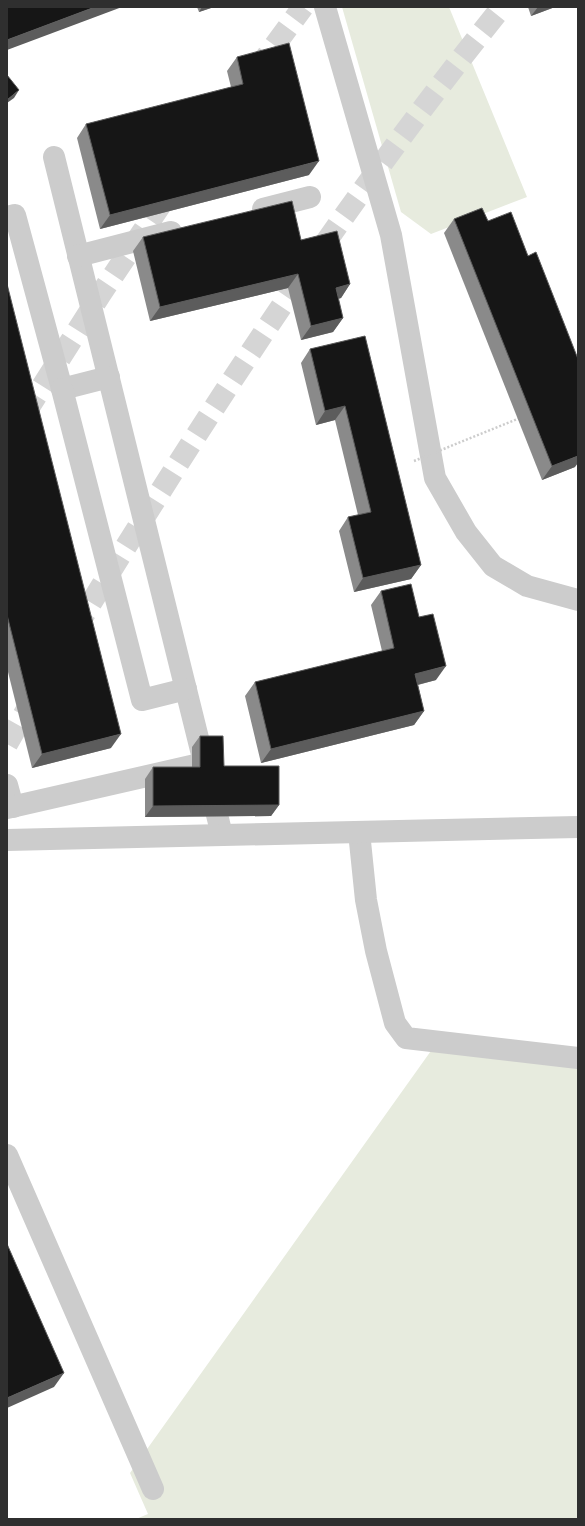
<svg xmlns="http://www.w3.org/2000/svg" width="585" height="1526" font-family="'Nunito Sans',sans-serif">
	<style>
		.green { fill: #e7ebde }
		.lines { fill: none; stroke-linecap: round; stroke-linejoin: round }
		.major-tunnel { stroke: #d5d5d5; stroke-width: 22; stroke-dasharray: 22 11; stroke-linecap: butt }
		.minor { stroke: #ccc; stroke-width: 22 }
		.path-bridge { stroke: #ccc; stroke-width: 2.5; stroke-dasharray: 2 2; stroke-linecap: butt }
		.wall { fill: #8a8a8a }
		.shaded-wall { fill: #5c5c5c }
		.building { fill: #161616; stroke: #5c5c5c }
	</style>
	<rect width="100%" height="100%" fill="#fff"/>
	<!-- green -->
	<g class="green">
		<polygon points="342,7 449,7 527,197 431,234 401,212"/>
		<polygon points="433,1048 578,1067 578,1519 136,1519 148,1514 130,1473"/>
	</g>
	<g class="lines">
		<!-- major-tunnel -->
		<g class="major-tunnel">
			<polyline points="255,72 303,7"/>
			<polyline points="7,442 100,295 170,191"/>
			<path d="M 74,631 C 205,416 343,204 502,7"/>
			<polyline points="7,744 35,695"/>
		</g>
		<!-- minor -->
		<g class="minor">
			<polyline points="325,7 391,235 435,478 466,532 493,566 527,586 578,600"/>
			<polyline points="54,157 222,835"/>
			<polyline points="263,209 310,197"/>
			<polyline points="7,217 15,215 62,389 109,377"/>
			<polyline points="78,256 171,232"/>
			<polyline points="62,389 142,700 186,689"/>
			<polyline points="7,785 13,807"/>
			<polyline points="7,808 204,763"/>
			<polyline points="359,832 366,900 376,951 395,1023 406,1038 578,1058"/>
			<polyline points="7,840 578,827"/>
			<polyline points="7,1155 153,1489"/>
		</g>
		<!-- path-bridge -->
		<polyline class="path-bridge" points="414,461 520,418"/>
	</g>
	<!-- wall -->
	<g class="wall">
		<polygon points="197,7 214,7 199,12"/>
		<polygon points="528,7 555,7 531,16"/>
		<polygon points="237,57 309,175 100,229 77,138 86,124 231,87 227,71"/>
		<polygon points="454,219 575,467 542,480 444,233"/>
		<polygon points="143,237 301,240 350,284 341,298 338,299 343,318 333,332 301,340 288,288 150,321 133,251"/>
		<polygon points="7,284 111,748 32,768 7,668"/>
		<polygon points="365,336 421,565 411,579 354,592 339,531 348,517 358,515 335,420 316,425 301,363 310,349"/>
		<polygon points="381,591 419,617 436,680 418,685 424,711 414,725 261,763 245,696 255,682 382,651 371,605"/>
		<polygon points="200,736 224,766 279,805 271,816 145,817 145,779 153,767 192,767 192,747"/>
	</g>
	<!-- shaded-wall -->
	<g class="shaded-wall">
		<polygon points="95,7 122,7 7,50 7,40"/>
		<polygon points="202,7 214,7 199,12"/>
		<polygon points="538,7 555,7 531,16"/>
		<polygon points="19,90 14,98 7,103 7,100"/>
		<polygon points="319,161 309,175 100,229 110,215"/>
		<polygon points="298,274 288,288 150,321 160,307"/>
		<polygon points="350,284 341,298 326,302 336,288"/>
		<polygon points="343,318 333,332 301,340 311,326"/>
		<polygon points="345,406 335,420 316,425 325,411"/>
		<polygon points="578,456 578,463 575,467 542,480 552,466"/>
		<polygon points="421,565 411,579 354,592 363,578"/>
		<polygon points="446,666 436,680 405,688 415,674"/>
		<polygon points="424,711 414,725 261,763 271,749"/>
		<polygon points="121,734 111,748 32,768 42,754"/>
		<polygon points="279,805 271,816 145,817 153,806"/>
		<polygon points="64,1373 54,1387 7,1408 7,1398"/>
	</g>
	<!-- building -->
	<g class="building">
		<polygon points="7,7 95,7 7,40"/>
		<polygon points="289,43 319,161 110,215 86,124 243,84 237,57"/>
		<polygon points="7,75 19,90 7,100"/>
		<polygon points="292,201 301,240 337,231 350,284 336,288 343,318 311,326 298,274 160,307 143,237"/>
		<polygon points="482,208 488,221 511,212 528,256 536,252 578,359 578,456 552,466 454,219"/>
		<polygon points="7,284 121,734 42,754 7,615"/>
		<polygon points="365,336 421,565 363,578 348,517 371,512 345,406 325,411 310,349"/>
		<polygon points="411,584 419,617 433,614 446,666 415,674 424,711 271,749 255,682 394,648 381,591"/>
		<polygon points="200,736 223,736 224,766 279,766 279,805 153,806 153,767 200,767"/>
		<polygon points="7,1244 64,1373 7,1398"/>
	</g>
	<!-- border -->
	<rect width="585" height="1526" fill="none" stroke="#2f2f2f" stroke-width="16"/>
</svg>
